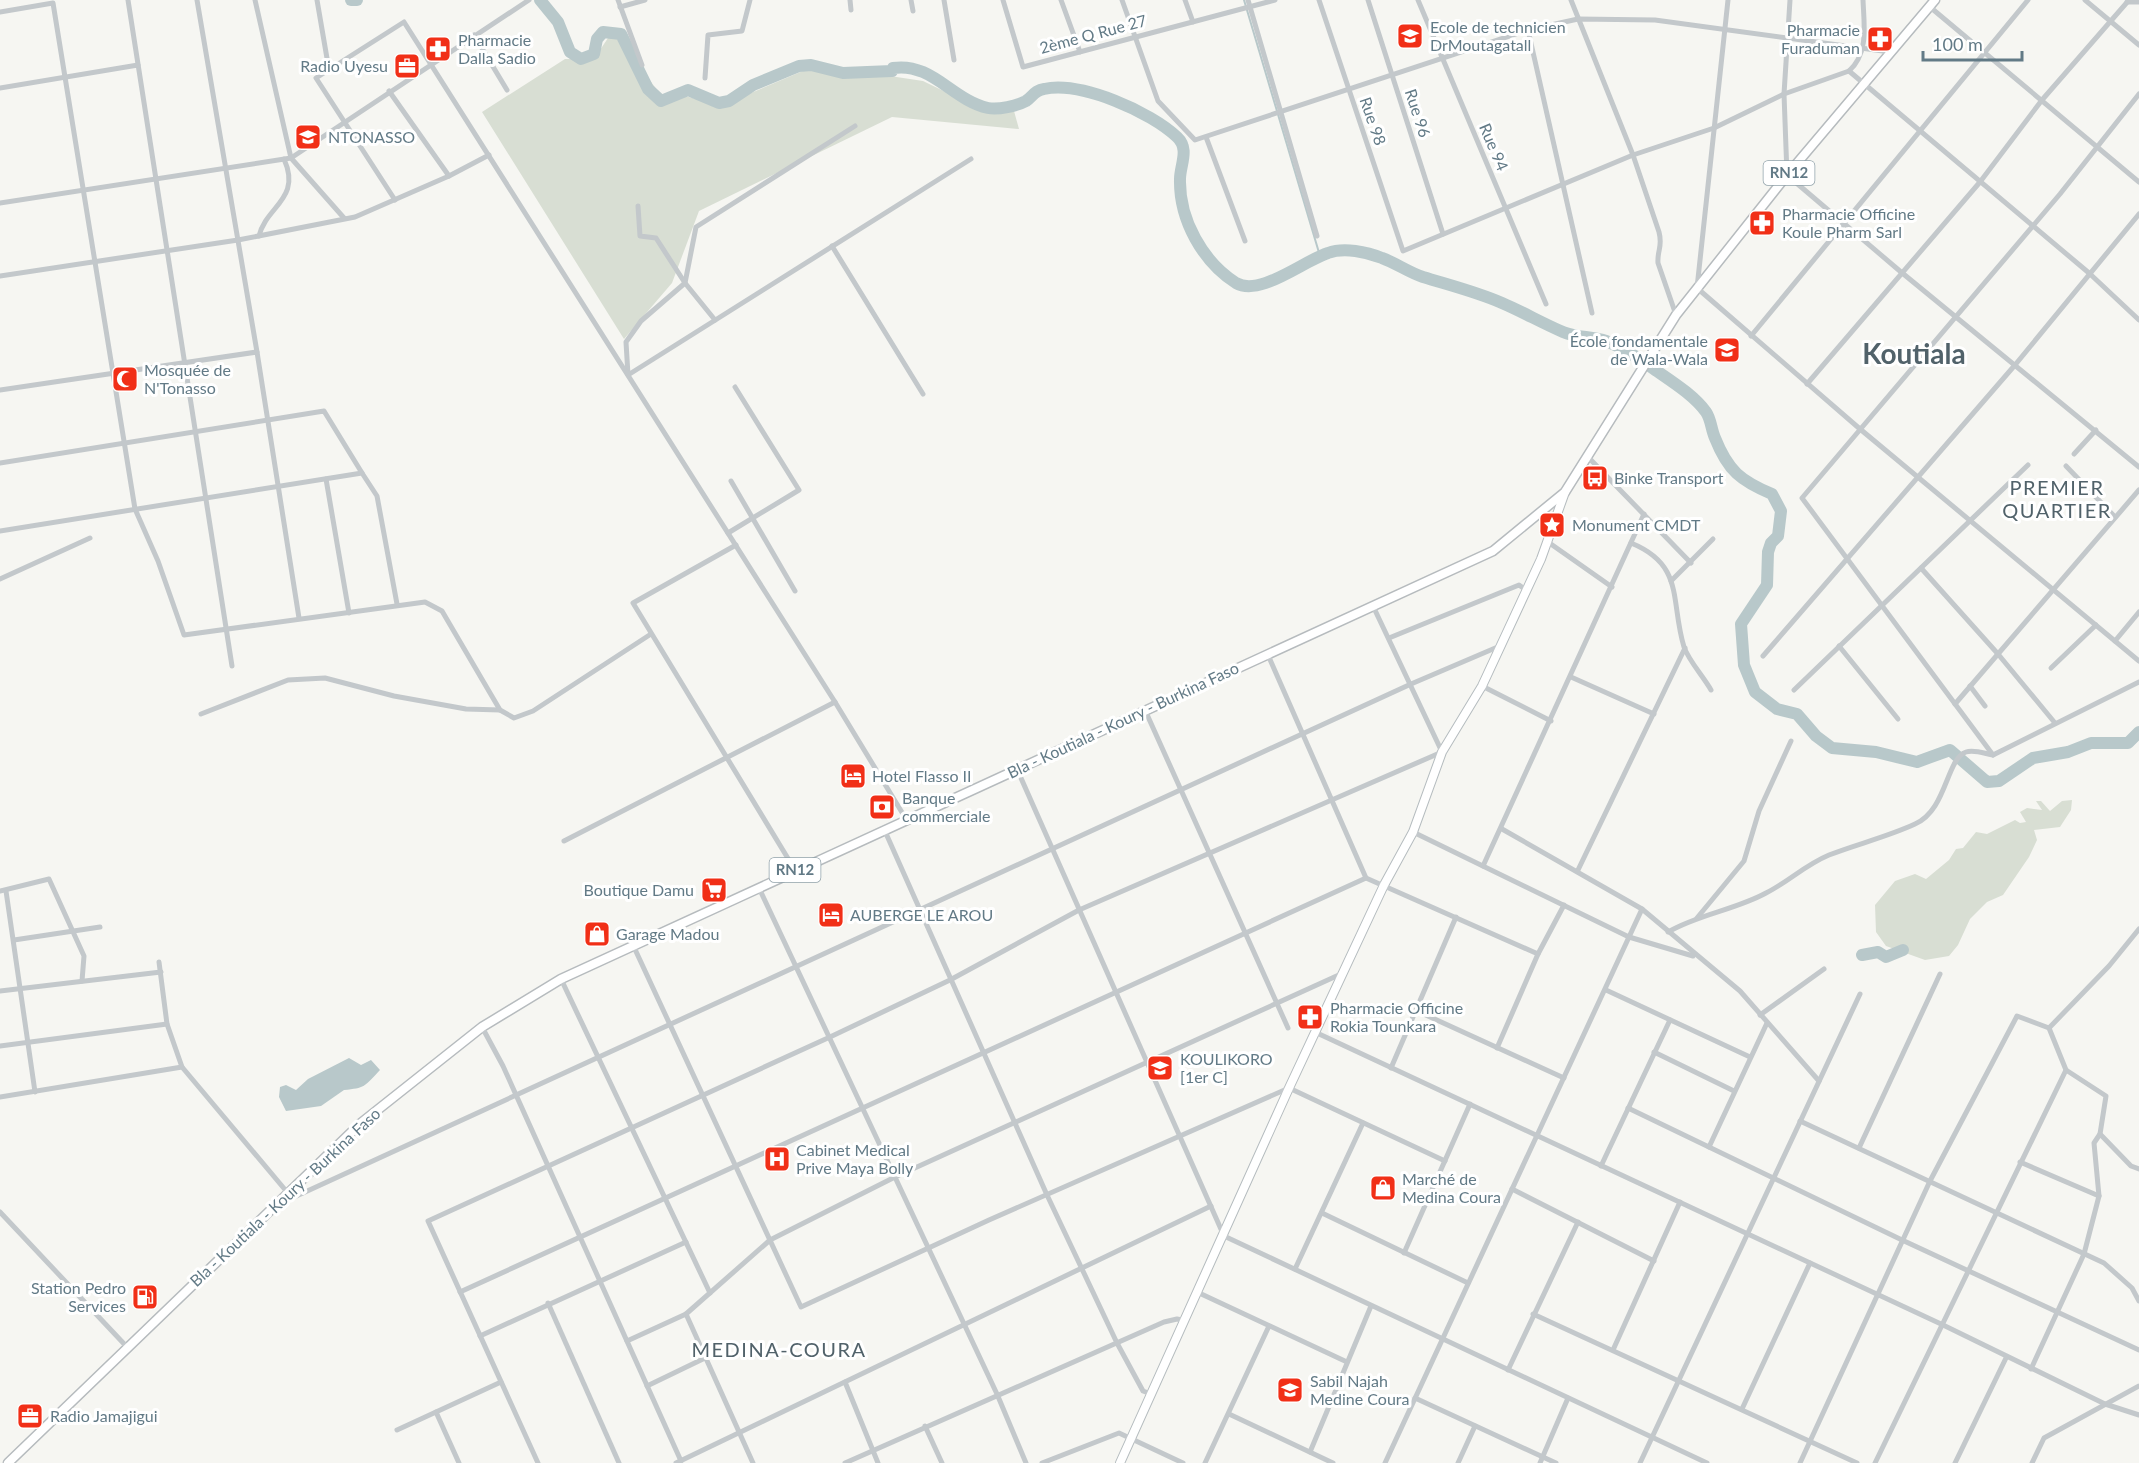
<svg xmlns="http://www.w3.org/2000/svg" width="2139" height="1463" font-family="Lato,sans-serif">
	<style>
		.green { fill: #d8ded3 }
		.water { fill: #b8c8ca }
		.lines { fill: none; stroke-linecap: round; stroke-linejoin: round }
		.stream { stroke: #b8c8ca; stroke-width: 2 }
		.river { stroke: #b8c8ca; stroke-width: 12 }
		.secondary-casing { stroke: #b5bcbf; stroke-width: 10 }
		.primary-casing { stroke: #b6bbbe; stroke-width: 11 }
		.street { stroke: #c3c8cb; stroke-width: 5 }
		.secondary { stroke: #fff; stroke-width: 8 }
		.primary { stroke: #fff; stroke-width: 8 }
		.labels { text-anchor: middle; stroke-width: 6; stroke-linejoin: round; paint-order: stroke }
		.shield { fill: #fff; stroke: #91a2aa; stroke-width: 1.5 }
		.shield-label { font-size: 15px; font-weight: bold; fill: #627a86 }
		.poi-label { font-size: 16px; fill: #627a86; stroke: #fff; text-anchor: start }
		.street-label { font-size: 16px; fill: #627a86; stroke: #fff }
		.quarter-label { font-size: 20px; letter-spacing: 1.5px; fill: #51626a; stroke: #fff }
		.town-label { font-size: 28px; font-weight: bold; fill: #51626a; stroke: #fff }
	</style>
	<rect width="100%" height="100%" fill="#f6f6f2"/>
	<!-- green -->
	<g class="green">
		<polygon points="617,36 660,94 682,95 720,106 817,65 923,81 985,111 1014,111 1019,129 892,117 699,211 672,283 624,339 482,112 565,59 594,59 608,38"/>
		<polygon points="2072,800 2071,810 2060,827 2034,830 2037,840 2029,857 2003,895 1987,902 1970,919 1958,945 1949,956 1925,960 1886,946 1876,932 1875,905 1895,881 1915,874 1926,879 1949,860 1956,849 1963,848 1976,832 1987,834 2015,820 2020,823 2026,822 2020,812 2027,808 2042,810 2036,801 2041,801 2050,811 2062,801"/>
	</g>
	<!-- water -->
	<path class="water" d="M 349,1058 L 361,1065 L 371,1060 L 380,1070 C 364,1087 365,1088 344,1090 L 321,1106 L 286,1111 L 279,1097 L 280,1087 L 286,1085 L 296,1090 L 308,1079 Z"/>
	<g class="lines">
		<!-- stream -->
		<polyline class="stream" points="1244,0 1320,256"/>
		<!-- river -->
		<g class="river">
			<polyline points="351,0 357,0"/>
			<path d="M 540,0 L 558,22 L 570,52 L 581,59 L 594,54 L 597,39 L 603,32 L 621,34 L 648,89 L 661,101 L 688,90 L 719,103 L 729,101 L 753,85 L 799,66 L 811,65 L 843,73 L 892,71 L 893,68 C 932,62 952,100 988,108 C 998,110 1017,106 1026,101 C 1033,96 1035,90 1044,89 C 1081,81 1151,112 1177,137 C 1190,149 1180,165 1180,179 C 1179,220 1203,262 1236,283 C 1260,297 1303,261 1328,253 C 1344,247 1367,252 1382,258 C 1396,263 1408,272 1423,277 C 1449,285 1477,292 1502,303 C 1523,312 1542,323 1563,332 C 1577,338 1592,336 1606,341 C 1622,347 1640,359 1654,369 C 1671,381 1694,395 1706,412 C 1711,419 1711,429 1715,438 C 1728,471 1741,481 1772,494 L 1781,511 L 1778,536 L 1771,543 L 1768,552 L 1767,585 L 1741,624 L 1744,665 L 1755,692 L 1777,709 L 1797,714 L 1816,736 L 1832,748 L 1876,752 L 1917,762 L 1950,750 L 1987,782 L 1999,781 L 2033,758 L 2068,752 L 2091,743 L 2128,743 L 2139,732"/>
			<polyline points="1862,955 1878,952 1886,957 1903,950"/>
		</g>
		<defs>
			<polyline id="secondary" points="1120,1463 1289,1088 1384,885 1413,832 1442,752 1482,686 1541,559 1565,492"/>
			<polyline id="primary" points="8,1463 361,1123 482,1027 561,979 1493,551 1565,492 1676,315 1787,175 1935,0"/>
		</defs>
		<!-- secondary casing -->
		<use href="#secondary" class="secondary-casing"/>
		<!-- primary casing -->
		<use href="#primary" class="primary-casing"/>
		<!-- street -->
		<g class="street">
			<polyline points="128,0 232,666"/>
			<polyline points="197,0 257,352 299,618"/>
			<polyline points="255,0 291,158 344,218"/>
			<polyline points="317,0 329,70"/>
			<polyline points="618,0 642,65"/>
			<polyline points="850,0 851,10"/>
			<polyline points="911,0 913,11"/>
			<polyline points="944,0 954,60"/>
			<polyline points="1003,0 1023,67 1275,0"/>
			<polyline points="1061,0 1080,52"/>
			<polyline points="1122,0 1158,101 1195,140 1528,30 1578,19 1655,20 1890,52"/>
			<polyline points="1185,0 1193,22"/>
			<polyline points="1248,0 1317,236"/>
			<path d="M 1319,0 L 1403,251 L 1633,155 L 1714,128 L 1784,94 L 1849,71 C 1869,53 1864,25 1863,0"/>
			<polyline points="1368,0 1443,234"/>
			<polyline points="1418,0 1546,304"/>
			<path d="M 1571,0 L 1633,155 L 1659,232 C 1663,247 1657,250 1658,263 L 1676,315"/>
			<polyline points="1728,0 1697,288 1860,429 2139,661"/>
			<polyline points="1790,0 1784,94 1787,175 1901,272 2139,467"/>
			<polyline points="2085,0 2139,45"/>
			<polyline points="2127,2 2139,2"/>
			<polyline points="620,7 645,0"/>
			<polyline points="1930,7 2139,182"/>
			<polyline points="0,12 53,3 135,509 158,561 184,635 425,602 442,611 500,710 514,718 533,711 651,634"/>
			<polyline points="1528,30 1592,313"/>
			<polyline points="474,35 507,90"/>
			<polyline points="1849,71 2089,273 2139,320"/>
			<polyline points="705,78 708,35 742,31 750,0"/>
			<polyline points="0,88 138,65"/>
			<polyline points="389,91 449,176"/>
			<polyline points="855,126 696,227 685,283 641,321 626,342 628,375 971,159"/>
			<polyline points="1206,137 1245,241"/>
			<polyline points="395,200 316,78 404,22 835,702 906,819"/>
			<polyline points="0,203 291,158 529,0"/>
			<polyline points="638,206 640,236 656,238 685,283 715,320"/>
			<path d="M 259,236 C 266,206 302,199 284,159"/>
			<polyline points="832,246 923,394"/>
			<polyline points="0,276 238,240 355,217 449,176 489,155"/>
			<polyline points="1751,336 2028,0"/>
			<polyline points="1807,384 1980,182 2042,100 2129,0"/>
			<polyline points="0,390 257,352"/>
			<polyline points="2074,454 2096,430"/>
			<polyline points="1588,457 1691,563"/>
			<polyline points="0,463 324,411 362,473"/>
			<polyline points="2066,466 2115,517"/>
			<polyline points="326,479 349,613"/>
			<polyline points="731,481 795,591"/>
			<polyline points="0,531 362,473 377,496 397,604"/>
			<polyline points="728,533 799,490 735,387"/>
			<polyline points="1548,542 1612,587"/>
			<path d="M 1631,543 C 1685,565 1670,601 1684,647 C 1689,661 1703,676 1711,690"/>
			<polyline points="736,545 633,603 795,870"/>
			<polyline points="1921,568 1998,654 2055,723"/>
			<polyline points="0,579 90,538"/>
			<polyline points="1671,581 1713,539"/>
			<polyline points="1389,638 1519,585 1526,590"/>
			<polyline points="2115,641 2139,612"/>
			<polyline points="1839,646 1898,719"/>
			<polyline points="1268,655 1366,878 1538,954"/>
			<polyline points="1763,656 2015,365 2139,214"/>
			<polyline points="2051,668 2096,625"/>
			<polyline points="1571,677 1654,714"/>
			<polyline points="1482,686 1551,721"/>
			<polyline points="1970,686 1985,706"/>
			<polyline points="1794,690 2028,465"/>
			<polyline points="1955,704 2139,490"/>
			<polyline points="1145,710 1288,1028"/>
			<polyline points="201,714 288,680 325,678 394,696 466,709 500,710"/>
			<polyline points="1993,755 1802,498 2060,194 2139,94"/>
			<polyline points="1017,769 1224,1236 1707,1463"/>
			<polyline points="884,829 1047,1195 1117,1343 1143,1391 1151,1394"/>
			<polyline points="1502,829 1642,909 1740,991 1819,1081"/>
			<polyline points="1413,832 1629,937 1693,956"/>
			<polyline points="564,841 835,702"/>
			<polyline points="1483,866 1644,514"/>
			<polyline points="1578,870 1685,648"/>
			<polyline points="759,888 997,1394 1026,1463"/>
			<polyline points="0,891 49,879 84,956 82,981"/>
			<polyline points="6,891 35,1092"/>
			<polyline points="1697,918 1744,861 1759,811 1791,741"/>
			<path d="M 1668,932 C 1699,914 1735,910 1766,893 C 1788,882 1805,865 1829,855 C 1857,844 1887,837 1915,824 C 1947,810 1946,759 1966,752 C 1974,749 1986,754 1993,755 L 2139,682"/>
			<polyline points="14,940 100,927"/>
			<polyline points="633,945 801,1307 989,1220 1289,1088 1445,1161"/>
			<polyline points="159,962 167,1024 182,1067 287,1192"/>
			<polyline points="561,979 710,1293"/>
			<polyline points="1606,990 1750,1057"/>
			<polyline points="0,991 161,972"/>
			<polyline points="1417,1011 1564,1078"/>
			<polyline points="1760,1015 1824,969"/>
			<polyline points="482,1027 503,1066 681,1461"/>
			<polyline points="1317,1033 1941,1324 2105,1404 2139,1415"/>
			<polyline points="0,1046 167,1024"/>
			<polyline points="1497,1048 1538,954 1564,905"/>
			<polyline points="1654,1052 1734,1091"/>
			<polyline points="1391,1068 1456,917"/>
			<polyline points="2066,1070 2106,1096 2100,1134 2131,1166 2139,1169"/>
			<polyline points="0,1097 182,1067"/>
			<polyline points="1628,1108 1902,1240 2139,1350"/>
			<polyline points="1800,1121 2104,1263 2132,1288 2139,1301"/>
			<polyline points="1709,1147 1767,1023"/>
			<polyline points="1859,1148 1940,974"/>
			<polyline points="2020,1162 2099,1196"/>
			<polyline points="1601,1166 1670,1020"/>
			<polyline points="1512,1189 1654,1261"/>
			<polyline points="279,1204 1411,684 1500,646"/>
			<polyline points="0,1212 127,1347"/>
			<polyline points="1322,1213 1468,1283"/>
			<polyline points="1404,1253 1470,1104"/>
			<polyline points="1295,1269 1363,1123"/>
			<polyline points="460,1292 1366,878"/>
			<polyline points="1197,1292 1347,1362"/>
			<polyline points="548,1303 619,1463"/>
			<polyline points="686,1314 770,1240 895,1177 1341,974"/>
			<polyline points="1533,1314 1857,1463"/>
			<polyline points="480,1336 686,1242"/>
			<polyline points="627,1341 686,1314 753,1463"/>
			<polyline points="1613,1350 1680,1202"/>
			<polyline points="2031,1369 2084,1254 2099,1196 2094,1143 2100,1134"/>
			<polyline points="1508,1370 1578,1222"/>
			<polyline points="845,1382 878,1463"/>
			<polyline points="647,1386 705,1358"/>
			<polyline points="1415,1398 1556,1463"/>
			<polyline points="1742,1409 1810,1263"/>
			<polyline points="436,1412 459,1463"/>
			<polyline points="1229,1414 1333,1463"/>
			<polyline points="925,1426 942,1463"/>
			<polyline points="397,1430 501,1382"/>
			<polyline points="1310,1452 1371,1306"/>
			<polyline points="538,1463 428,1221 830,1037 950,980 1079,910 1442,752 1373,606"/>
			<polyline points="676,1463 1211,1206"/>
			<polyline points="845,1463 1164,1322 1177,1319 1182,1320"/>
			<polyline points="1042,1463 1119,1433 1183,1463"/>
			<polyline points="1205,1463 1269,1326"/>
			<polyline points="1385,1463 1642,909"/>
			<polyline points="1458,1463 1475,1426"/>
			<polyline points="1540,1463 1568,1398"/>
			<polyline points="1640,1463 1860,994"/>
			<polyline points="1800,1463 1930,1181 2017,1016 2049,1028"/>
			<polyline points="1875,1463 2066,1070 2049,1028 2109,966 2139,929"/>
			<polyline points="1955,1463 2006,1358"/>
			<polyline points="2032,1463 2044,1438 2139,1386"/>
		</g>
		<!-- secondary -->
		<use href="#secondary" class="secondary"/>
		<!-- primary -->
		<use href="#primary" class="primary"/>
	</g>
	<!-- icons -->
	<defs>
		<symbol id="school-square" viewBox="-11 -11 22 22"><rect x="-9" y="-9" width="18" height="18" rx="4" fill="#f12f17" stroke="#fff"/><path d="M0-5L7-2L0 1L-7-2ZM-4 1L0 2.5L4 1V4Q0 6-4 4Z" fill="#fff"/></symbol>
		<symbol id="pharmacy-square" viewBox="-11 -11 22 22"><rect x="-9" y="-9" width="18" height="18" rx="4" fill="#f12f17" stroke="#fff"/><path d="M-2-6h4v4h4v4h-4v4h-4v-4h-4v-4h4Z" fill="#fff"/></symbol>
		<symbol id="office-square" viewBox="-11 -11 22 22"><rect x="-9" y="-9" width="18" height="18" rx="4" fill="#f12f17" stroke="#fff"/><path d="M-6-3h4V-5.5h4V-3h4V5H-6ZM-1-4.5V-3h2v-1.5ZM-6 0V1H6V0Z" fill="#fff"/></symbol>
		<symbol id="mosque-square" viewBox="-11 -11 22 22"><rect x="-9" y="-9" width="18" height="18" rx="4" fill="#f12f17" stroke="#fff"/><path d="M3.5-4.9A6 6 0 1 0 3.5 4.9A5 5 0 1 1 3.5-4.9Z" fill="#fff"/></symbol>
		<symbol id="bus-square" viewBox="-11 -11 22 22"><rect x="-9" y="-9" width="18" height="18" rx="4" fill="#f12f17" stroke="#fff"/><path d="M-5-6H5V4H4V6H2V4H-2V6H-4V4H-5ZM-3.5-4V0h7V-4ZM-3.5 1.2v1.5H-2V1.2ZM2 1.2v1.5H3.5V1.2Z" fill="#fff"/></symbol>
		<symbol id="sight-square" viewBox="-11 -11 22 22"><rect x="-9" y="-9" width="18" height="18" rx="4" fill="#f12f17" stroke="#fff"/><path d="M0-6L1.8-2.2L6-1.7L2.9 1.2L3.7 5.4L0 3.3L-3.7 5.4L-2.9 1.2L-6-1.7L-1.8-2.2Z" fill="#fff"/></symbol>
		<symbol id="hotel-square" viewBox="-11 -11 22 22"><rect x="-9" y="-9" width="18" height="18" rx="4" fill="#f12f17" stroke="#fff"/><path d="M-6-4.5h1.5V1H6V5H4.5V3h-9V5H-6ZM-4 0a1.8 1.8 0 1 1 3.6 0ZM.5 0V-2.5h3Q6-2.5 6 0Z" fill="#fff"/></symbol>
		<symbol id="bank-square" viewBox="-11 -11 22 22"><rect x="-9" y="-9" width="18" height="18" rx="4" fill="#f12f17" stroke="#fff"/><path d="M-6-4H6V4H-6ZM0-2.3a2.3 2.3 0 1 0 0 4.6a2.3 2.3 0 1 0 0-4.6Z" fill="#fff"/></symbol>
		<symbol id="supermarket-square" viewBox="-11 -11 22 22"><rect x="-9" y="-9" width="18" height="18" rx="4" fill="#f12f17" stroke="#fff"/><path d="M-6-5.5h2.5l.6 2H6L4.5 2H-2.5L-4.4-4H-6ZM-1.5 3.2a1.3 1.3 0 1 0 .1 0ZM3 3.2a1.3 1.3 0 1 0 .1 0Z" fill="#fff"/></symbol>
		<symbol id="shop-square" viewBox="-11 -11 22 22"><rect x="-9" y="-9" width="18" height="18" rx="4" fill="#f12f17" stroke="#fff"/><path d="M-5-2.5h2.3a2.7 3.5 0 0 1 5.4 0H5L5.5 6h-11ZM-1.5-2.5h3a1.5 2.3 0 0 0-3 0Z" fill="#fff"/></symbol>
		<symbol id="hospital-square" viewBox="-11 -11 22 22"><rect x="-9" y="-9" width="18" height="18" rx="4" fill="#f12f17" stroke="#fff"/><path d="M-5-5h3v3.5h4V-5h3V5h-3V1.5h-4V5h-3Z" fill="#fff"/></symbol>
		<symbol id="fuel-square" viewBox="-11 -11 22 22"><rect x="-9" y="-9" width="18" height="18" rx="4" fill="#f12f17" stroke="#fff"/><path d="M-5.5-6h7V0h2V4h1.3V-2.5L3-4.5l.8-.8L6-3V5H2.5V1h-1V6h-7ZM-4.2-4.7v3.2H.2V-4.7Z" fill="#fff"/></symbol>
	</defs>
	<g fill-rule="evenodd">
		<use href="#school-square" x="1395" y="21" width="30" height="30"/>
		<use href="#pharmacy-square" x="1865" y="24" width="30" height="30"/>
		<use href="#pharmacy-square" x="423" y="34" width="30" height="30"/>
		<use href="#office-square" x="392" y="51" width="30" height="30"/>
		<use href="#school-square" x="293" y="122" width="30" height="30"/>
		<use href="#pharmacy-square" x="1747" y="208" width="30" height="30"/>
		<use href="#school-square" x="1712" y="335" width="30" height="30"/>
		<use href="#mosque-square" x="110" y="364" width="30" height="30"/>
		<use href="#bus-square" x="1580" y="463" width="30" height="30"/>
		<use href="#sight-square" x="1537" y="510" width="30" height="30"/>
		<use href="#hotel-square" x="838" y="761" width="30" height="30"/>
		<use href="#bank-square" x="867" y="792" width="30" height="30"/>
		<use href="#supermarket-square" x="699" y="875" width="30" height="30"/>
		<use href="#hotel-square" x="816" y="900" width="30" height="30"/>
		<use href="#shop-square" x="582" y="919" width="30" height="30"/>
		<use href="#pharmacy-square" x="1295" y="1002" width="30" height="30"/>
		<use href="#school-square" x="1145" y="1053" width="30" height="30"/>
		<use href="#hospital-square" x="762" y="1144" width="30" height="30"/>
		<use href="#shop-square" x="1368" y="1173" width="30" height="30"/>
		<use href="#fuel-square" x="130" y="1282" width="30" height="30"/>
		<use href="#school-square" x="1275" y="1375" width="30" height="30"/>
		<use href="#office-square" x="15" y="1401" width="30" height="30"/>
	</g>
	<g class="labels">
		<!-- shield labels -->
		<g class="shield">
			<rect x="1763.5" y="161" width="51" height="24" rx="4.5"/>
			<rect x="769.5" y="858" width="51" height="24" rx="4.5"/>
		</g>
		<g class="shield-label">
			<text x="1789" y="178">RN12</text>
			<text x="795" y="875">RN12</text>
		</g>
		<!-- poi labels -->
		<g class="poi-label">
			<text x="1430" y="33">Ecole de technicien<tspan x="1430" dy="18">DrMoutagatall</tspan></text>
			<text x="1860" y="36" text-anchor="end">Pharmacie<tspan x="1860" dy="18">Furaduman</tspan></text>
			<text x="458" y="46">Pharmacie<tspan x="458" dy="18">Dalla Sadio</tspan></text>
			<text x="388" y="72" text-anchor="end">Radio Uyesu</text>
			<text x="328" y="143">NTONASSO</text>
			<text x="1782" y="220">Pharmacie Officine<tspan x="1782" dy="18">Koule Pharm Sarl</tspan></text>
			<text x="1708" y="347" text-anchor="end">École fondamentale<tspan x="1708" dy="18">de Wala-Wala</tspan></text>
			<text x="144" y="376">Mosquée de<tspan x="144" dy="18">N'Tonasso</tspan></text>
			<text x="1614" y="484">Binke Transport</text>
			<text x="1572" y="531">Monument CMDT</text>
			<text x="872" y="782">Hotel Flasso II</text>
			<text x="902" y="804">Banque<tspan x="902" dy="18">commerciale</tspan></text>
			<text x="694" y="896" text-anchor="end">Boutique Damu</text>
			<text x="850" y="921">AUBERGE LE AROU</text>
			<text x="616" y="940">Garage Madou</text>
			<text x="1330" y="1014">Pharmacie Officine<tspan x="1330" dy="18">Rokia Tounkara</tspan></text>
			<text x="1180" y="1065">KOULIKORO<tspan x="1180" dy="18">[1er C]</tspan></text>
			<text x="796" y="1156">Cabinet Medical<tspan x="796" dy="18">Prive Maya Bolly</tspan></text>
			<text x="1402" y="1185">Marché de<tspan x="1402" dy="18">Medina Coura</tspan></text>
			<text x="126" y="1294" text-anchor="end">Station Pedro<tspan x="126" dy="18">Services</tspan></text>
			<text x="1310" y="1387">Sabil Najah<tspan x="1310" dy="18">Medine Coura</tspan></text>
			<text x="50" y="1422">Radio Jamajigui</text>
		</g>
		<!-- street labels -->
		<g class="street-label">
			<text transform="translate(1093 34) rotate(-15)" y="6">2ème Q Rue 27</text>
			<text transform="translate(1418 113) rotate(72)" y="6">Rue 96</text>
			<text transform="translate(1373 121) rotate(71)" y="6">Rue 98</text>
			<text transform="translate(1494 147) rotate(67)" y="6">Rue 94</text>
			<text transform="translate(1123 720) rotate(-25)" y="6">Bla - Koutiala - Koury - Burkina Faso</text>
			<text transform="translate(285 1197) rotate(-43)" y="6">Bla - Koutiala - Koury - Burkina Faso</text>
		</g>
		<!-- quarter labels -->
		<g class="quarter-label">
			<text x="2057" y="495">PREMIER<tspan x="2057" dy="23">QUARTIER</tspan></text>
			<text x="779" y="1357">MEDINA-COURA</text>
		</g>
		<!-- town labels -->
		<g class="town-label">
			<text x="1914" y="364">Koutiala</text>
		</g>
	</g>
	<!-- scale -->
	<path d="M1923 51v9h99v-9" fill="none" stroke="#627a86" stroke-width="3"/>
	<text x="1932" y="51" font-size="18" fill="#627a86" stroke="#ffffff" stroke-width="4.5" paint-order="stroke">100 m</text>
</svg>
